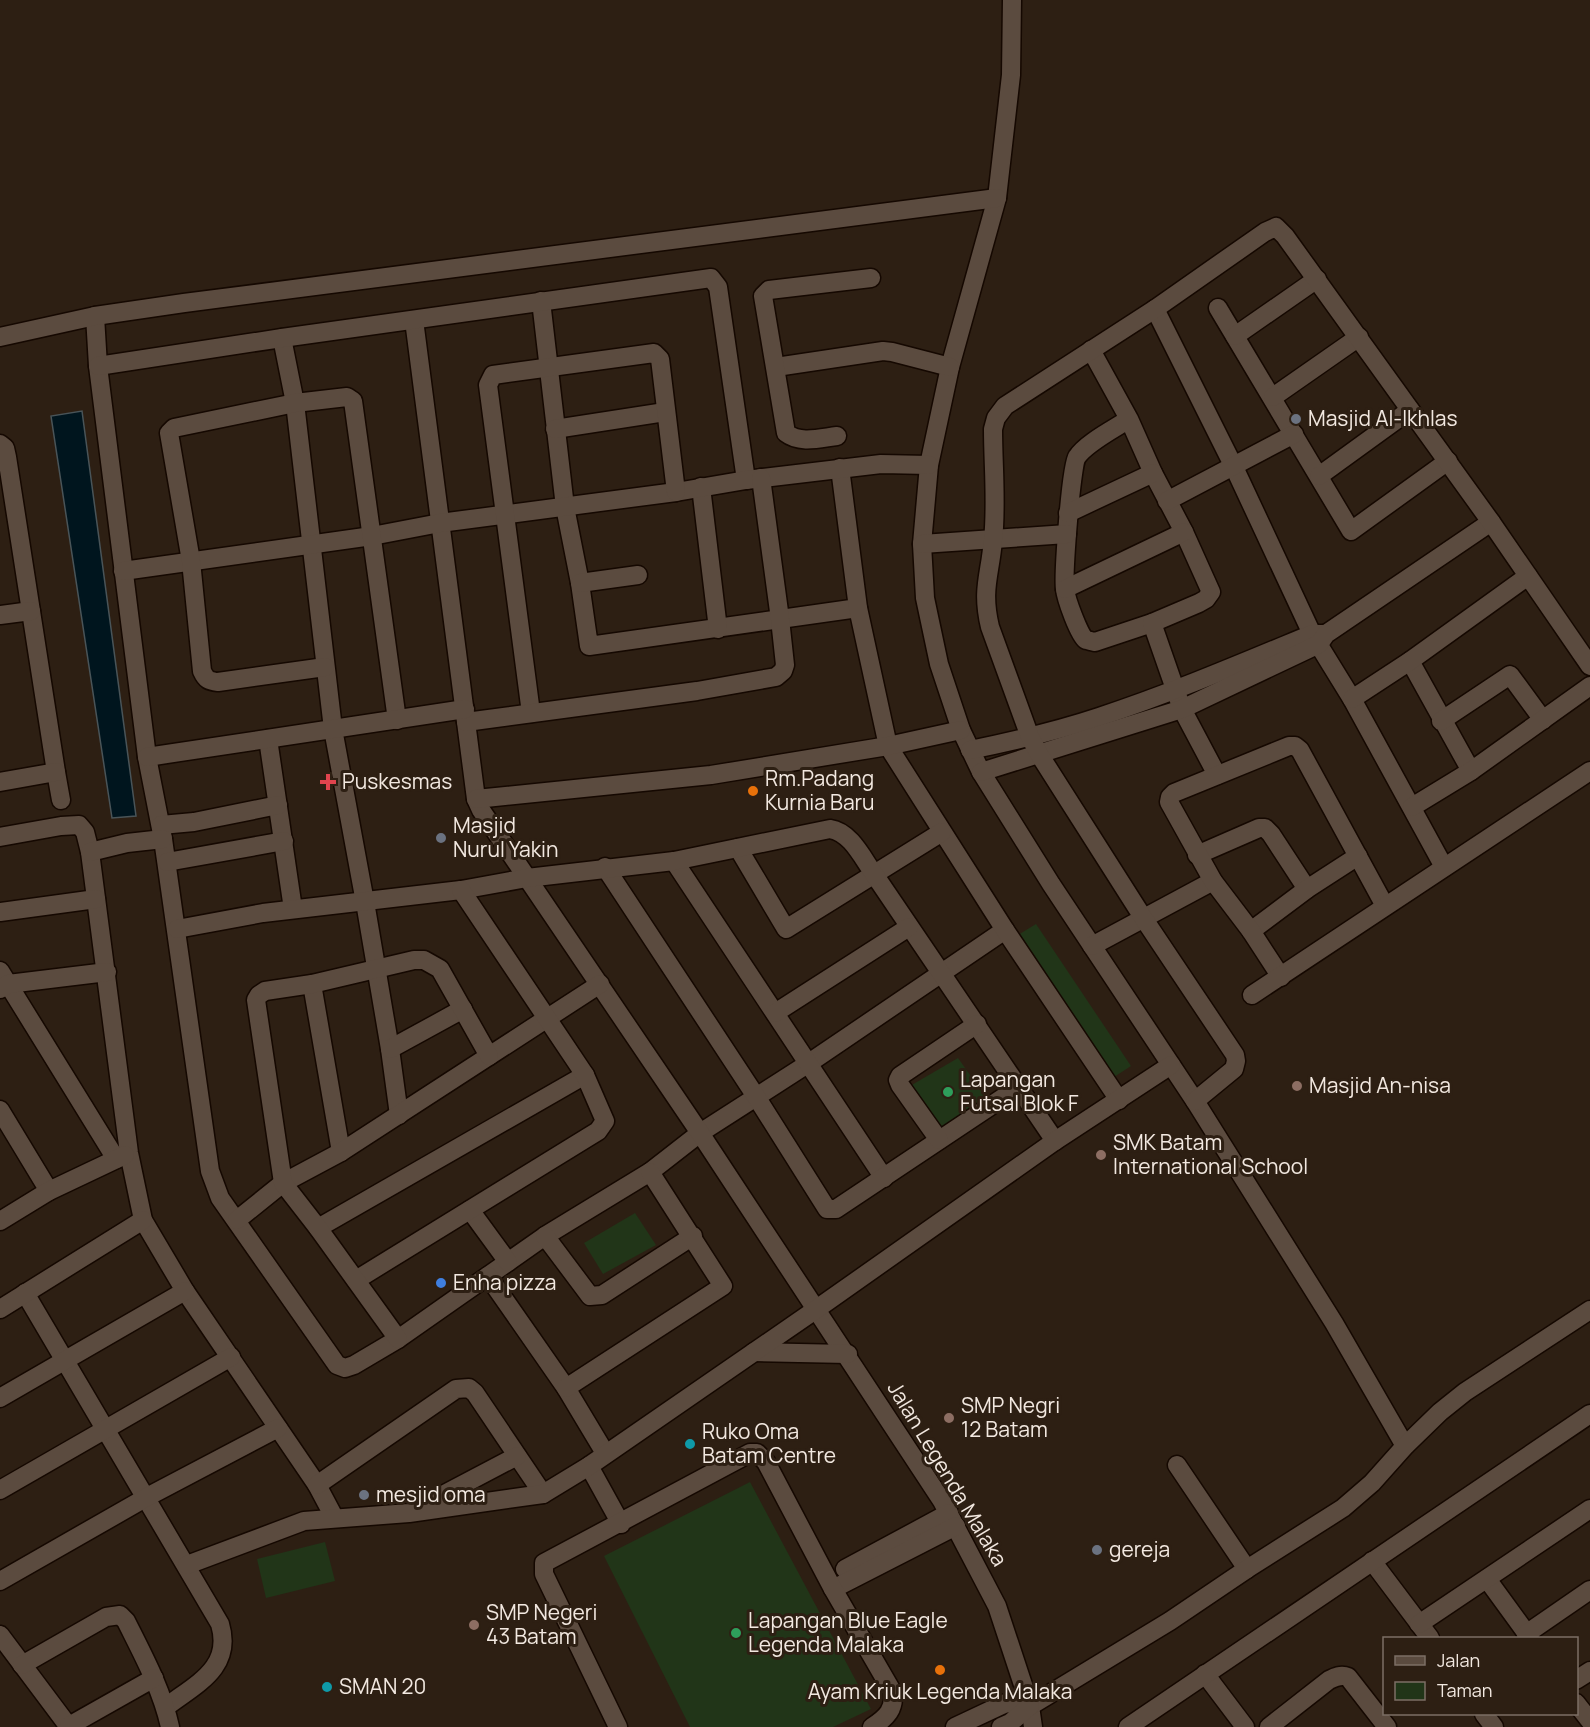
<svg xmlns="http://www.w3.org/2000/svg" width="1590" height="1727" font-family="Manrope,sans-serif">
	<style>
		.green { fill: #213518 }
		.water { fill: #00151e; stroke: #495458; stroke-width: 1.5 }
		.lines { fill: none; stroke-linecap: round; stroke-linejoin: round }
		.minor-casing { stroke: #150801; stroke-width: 21 }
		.tertiary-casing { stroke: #150801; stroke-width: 21 }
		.minor { stroke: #5b4b3f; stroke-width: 18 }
		.tertiary { stroke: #5b4b3f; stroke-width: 18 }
		.worship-dot { fill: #6b7280; stroke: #2d1f13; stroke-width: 2 }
		.health-dot { fill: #e0444e; stroke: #2d1f13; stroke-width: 2 }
		.food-dot { fill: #e8710a; stroke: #2d1f13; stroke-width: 2 }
		.education-dot { fill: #8d6e63; stroke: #2d1f13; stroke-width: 2 }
		.leisure-dot { fill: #2e9e5b; stroke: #2d1f13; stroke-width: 2 }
		.shop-dot { fill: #3f7fe0; stroke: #2d1f13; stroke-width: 2 }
		.culture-dot { fill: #0f9aa8; stroke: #2d1f13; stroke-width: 2 }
		.labels { text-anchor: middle; stroke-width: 6; stroke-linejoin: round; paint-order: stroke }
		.poi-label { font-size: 21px; fill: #f2e8e0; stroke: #2d1f13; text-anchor: start }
		.street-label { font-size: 21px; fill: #f2e8e0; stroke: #2d1f13 }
	</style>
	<rect width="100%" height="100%" fill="#2d1f13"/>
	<!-- green -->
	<g class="green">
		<polygon points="1036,924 1131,1066 1114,1077 1018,935"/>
		<polygon points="958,1058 987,1099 940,1128 910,1086"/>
		<polygon points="635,1213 656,1245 603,1274 584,1243"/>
		<polygon points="750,1482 871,1709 833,1727 690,1727 604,1556"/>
		<polygon points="325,1542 335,1581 266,1598 257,1559"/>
	</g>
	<!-- water -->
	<polygon class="water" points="82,411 136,816 112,818 51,416"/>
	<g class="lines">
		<defs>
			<g id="minor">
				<polyline points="1012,0 1011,75 997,198 950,367 929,465 922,544 925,598 939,664 961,730 981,772 1051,884 1195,1101 1334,1323 1405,1446"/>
				<polyline points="541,301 565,507 580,583 589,646 858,608"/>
				<polyline points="1218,308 1351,531 1448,461"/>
				<polyline points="1155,309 1234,467 1312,634 1352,699 1444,867"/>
				<polyline points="95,316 98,366 147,757 163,839 210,1171 220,1198 337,1365 345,1368 354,1365 398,1339 545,1236 650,1172 700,1133 809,1063 1005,930"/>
				<polyline points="414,320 476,799 481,810 700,1133 942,1501 997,1606 1030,1706 1033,1727"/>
				<polyline points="1235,336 1317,279"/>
				<polyline points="0,337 95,316 184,303 997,198"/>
				<polyline points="282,338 295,403 333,729 365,902 390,1049 399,1115"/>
				<path d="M 1091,350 L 1129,419 L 1153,473 L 1184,532 L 1211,592 L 1206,599 L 1199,603 L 1152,623 L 1095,642 C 1094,642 1087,640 1086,640 C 1079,635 1066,599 1065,589 C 1063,576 1071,465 1077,457 C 1086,443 1114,429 1129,419"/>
				<polyline points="98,366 282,338 711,278 718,287 746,480"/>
				<polyline points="776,367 883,351 892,352 950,367"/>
				<polyline points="1273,397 1359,337"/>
				<polyline points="555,429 665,412"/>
				<path d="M 837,436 C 820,438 800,444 786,433 L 763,296 L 769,290 L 871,278"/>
				<polyline points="0,444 5,448 7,457 56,772 61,800"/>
				<polyline points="840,468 858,608 888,746 1005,930 1119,1100"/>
				<polyline points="1319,476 1410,410"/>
				<polyline points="701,487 718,629"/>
				<polyline points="1167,501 1294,434"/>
				<polyline points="1068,513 1153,473"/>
				<polyline points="922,544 1067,534"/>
				<polyline points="123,571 372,536 440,523 676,492 746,480 881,464 929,465"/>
				<polyline points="580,583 638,575"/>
				<polyline points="1065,589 1184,532"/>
				<polyline points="0,615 31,611"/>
				<polyline points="1152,623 1182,709 1217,775"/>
				<polyline points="1410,661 1471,771"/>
				<path d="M 325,667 L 218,682 C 209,681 206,680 202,671 L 191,561 L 169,433 L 174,428 L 295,403 L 347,397 L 353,401 L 397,720"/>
				<polyline points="1352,699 1410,661 1528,576"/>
				<polyline points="531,713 488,385 493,375 654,353 660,359 676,492"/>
				<polyline points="1441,721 1510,675 1543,720"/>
				<polyline points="466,722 697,691 776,677 783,671 785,665 780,619 761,478"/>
				<polyline points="268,739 293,909"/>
				<path d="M 970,750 C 1014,741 1057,731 1099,717 C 1172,693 1242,663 1312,634 L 1323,634"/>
				<polyline points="147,757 465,709"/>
				<polyline points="981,772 1182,709 1319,644 1326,634 1491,522"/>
				<polyline points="0,782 56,772"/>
				<polyline points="476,799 711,775 888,746 961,730"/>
				<polyline points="1412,807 1471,771 1590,686"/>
				<polyline points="161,825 194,822 278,805"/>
				<polyline points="0,837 61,826 79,825 85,832 90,852 129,1153 143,1220 185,1291 317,1485 334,1517"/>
				<polyline points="738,848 786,929 942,832"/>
				<polyline points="90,852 127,843 163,839"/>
				<polyline points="1197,855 1259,828 1265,828 1271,834 1307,889"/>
				<polyline points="674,861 884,1178"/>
				<polyline points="167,862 284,841"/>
				<polyline points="605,867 757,1098 827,1209 836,1209 1019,1087"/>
				<polyline points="0,912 96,899"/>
				<path d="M 177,929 L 263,913 L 461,890 L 527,878 L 674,861 L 830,829 C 851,832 863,859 874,874 L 1055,1141"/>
				<polyline points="1251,931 1307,889 1358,856"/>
				<polyline points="1092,946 1213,881"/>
				<polyline points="0,971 116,1159"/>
				<polyline points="1281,977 1251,931 1213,881 1169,802 1170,797 1174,793 1289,746 1295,746 1300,750 1385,906"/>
				<polyline points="312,984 341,1152"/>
				<polyline points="0,989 8,984 107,972"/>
				<polyline points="1252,995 1590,771"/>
				<polyline points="775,1013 909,927"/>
				<polyline points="390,1049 463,1009"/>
				<path d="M 1195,1101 L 1234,1069 L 1236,1061 L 1235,1055 L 1144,919 L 1039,754 L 1030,737 L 990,627 C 981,589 990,576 993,540 C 997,504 993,465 993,429 L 996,418 L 1005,406 L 1155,309 L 1265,232 L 1276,227 L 1285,236 L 1491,522 L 1590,666"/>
				<polyline points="0,1110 49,1191"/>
				<polyline points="939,1140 900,1085 898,1080 900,1076 977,1024"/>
				<polyline points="470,1210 508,1262"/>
				<polyline points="237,1220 283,1183 341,1152 600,984"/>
				<polyline points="0,1221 49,1191 125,1155"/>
				<polyline points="318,1228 585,1075"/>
				<polyline points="545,1236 590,1296 602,1295 693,1236"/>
				<polyline points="488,1276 566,1388 605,1453"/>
				<polyline points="356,1280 598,1131 605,1121 585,1075 461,890"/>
				<path d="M 25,1293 L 220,1624 C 233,1668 196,1684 166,1707"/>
				<polyline points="0,1309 143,1220"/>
				<polyline points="398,1339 318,1228 283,1183 256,1000 259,995 265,991 312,984 414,960 424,960 440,969 489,1056"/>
				<polyline points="754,1352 848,1354"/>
				<polyline points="566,1388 723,1286 650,1172"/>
				<polyline points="0,1398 185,1291"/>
				<polyline points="1177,1465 1247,1569"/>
				<polyline points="589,1466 621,1524"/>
				<polyline points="317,1485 456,1389 469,1388 475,1393 543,1494"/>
				<polyline points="0,1490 231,1357"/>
				<polyline points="420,1507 517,1456"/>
				<polyline points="1372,1561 1430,1638"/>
				<polyline points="187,1565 304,1521 409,1513 543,1494 589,1466 818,1308 1055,1141 1171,1065"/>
				<polyline points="845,1569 949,1513"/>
				<polyline points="1487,1579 1530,1638"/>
				<polyline points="0,1581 147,1497 278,1428"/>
				<polyline points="833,1589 956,1526"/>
				<polyline points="1419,1624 1590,1509"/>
				<polyline points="1526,1634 1590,1590"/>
				<polyline points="0,1635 69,1727"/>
				<path d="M 22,1665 L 106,1617 L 120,1615 L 126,1621 C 143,1655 162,1690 170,1727"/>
				<polyline points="1205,1674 1245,1727"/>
				<polyline points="1576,1680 1590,1671"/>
				<polyline points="1576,1703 1590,1721"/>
				<polyline points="1030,1706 1170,1621 1247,1569 1343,1508 1372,1483 1405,1446 1440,1412 1465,1392 1590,1310"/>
				<polyline points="1484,1714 1494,1727"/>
				<polyline points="69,1726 154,1678"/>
				<path d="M 618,1727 L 544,1574 L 544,1563 L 750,1453 L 757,1453 L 766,1462 L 833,1589 L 892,1691 C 896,1709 886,1718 872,1727"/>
				<polyline points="1128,1727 1590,1414"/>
				<path d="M 1269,1727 L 1329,1680 C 1335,1677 1341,1674 1348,1677 L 1387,1727"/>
			</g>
			<g id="tertiary">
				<polyline points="955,1727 1006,1703 1030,1706"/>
				<polyline points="1001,1727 1010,1723 1030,1706"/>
			</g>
		</defs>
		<!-- minor casing -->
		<use href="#minor" class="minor-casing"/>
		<!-- tertiary casing -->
		<use href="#tertiary" class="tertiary-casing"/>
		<!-- minor -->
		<use href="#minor" class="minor"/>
		<!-- tertiary -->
		<use href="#tertiary" class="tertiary"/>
	</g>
	<!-- markers -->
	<g class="worship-dot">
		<circle cx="1296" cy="419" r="6"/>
		<circle cx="441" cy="838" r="6"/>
		<circle cx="364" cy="1495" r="6"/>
		<circle cx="1097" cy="1550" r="6"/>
	</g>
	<path class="health-dot" d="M325 773h6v6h6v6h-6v6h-6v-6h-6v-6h6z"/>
	<g class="food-dot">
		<circle cx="753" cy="791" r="6"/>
		<circle cx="940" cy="1670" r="6"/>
	</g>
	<g class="education-dot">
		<circle cx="1297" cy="1086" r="6"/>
		<circle cx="1101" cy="1155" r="6"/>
		<circle cx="949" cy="1418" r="6"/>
		<circle cx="474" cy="1625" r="6"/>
	</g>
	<g class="leisure-dot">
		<circle cx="948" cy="1092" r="6"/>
		<circle cx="736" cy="1633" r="6"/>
	</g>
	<circle class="shop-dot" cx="441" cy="1283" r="6"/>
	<g class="culture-dot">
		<circle cx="690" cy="1444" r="6"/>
		<circle cx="327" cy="1687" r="6"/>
	</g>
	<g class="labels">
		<!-- poi labels -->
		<g class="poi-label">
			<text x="1308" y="426">Masjid Al-Ikhlas</text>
			<text x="765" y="786">Rm.Padang<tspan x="765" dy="24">Kurnia Baru</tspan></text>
			<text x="342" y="789">Puskesmas</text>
			<text x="453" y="833">Masjid<tspan x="453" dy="24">Nurul Yakin</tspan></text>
			<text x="960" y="1087">Lapangan<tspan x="960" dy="24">Futsal Blok F</tspan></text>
			<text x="1309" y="1093">Masjid An-nisa</text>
			<text x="1113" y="1150">SMK Batam<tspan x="1113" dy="24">International School</tspan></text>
			<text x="453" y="1290">Enha pizza</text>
			<text x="961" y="1413">SMP Negri<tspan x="961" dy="24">12 Batam</tspan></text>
			<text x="702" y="1439">Ruko Oma<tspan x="702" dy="24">Batam Centre</tspan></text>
			<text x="376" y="1502">mesjid oma</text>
			<text x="1109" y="1557">gereja</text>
			<text x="486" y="1620">SMP Negeri<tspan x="486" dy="24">43 Batam</tspan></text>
			<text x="748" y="1628">Lapangan Blue Eagle<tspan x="748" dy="24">Legenda Malaka</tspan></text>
			<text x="339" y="1694">SMAN 20</text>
			<text x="940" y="1699" text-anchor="middle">Ayam Kriuk Legenda Malaka</text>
		</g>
		<!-- street labels -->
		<g class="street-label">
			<text transform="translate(947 1474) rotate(59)" y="7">Jalan Legenda Malaka</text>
		</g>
	</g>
	<!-- legend -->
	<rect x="1383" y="1637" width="195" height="78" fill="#2d1f13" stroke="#7c6f65" stroke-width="1.5"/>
	<rect x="1395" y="1656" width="30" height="9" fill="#5b4b3f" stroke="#7c6f65" stroke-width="1.5"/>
	<text x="1437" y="1667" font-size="18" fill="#f2e8e0">Jalan</text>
	<rect x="1395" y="1682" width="30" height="18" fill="#213518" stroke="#7c6f65" stroke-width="1.5"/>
	<text x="1437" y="1697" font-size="18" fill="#f2e8e0">Taman</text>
</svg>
